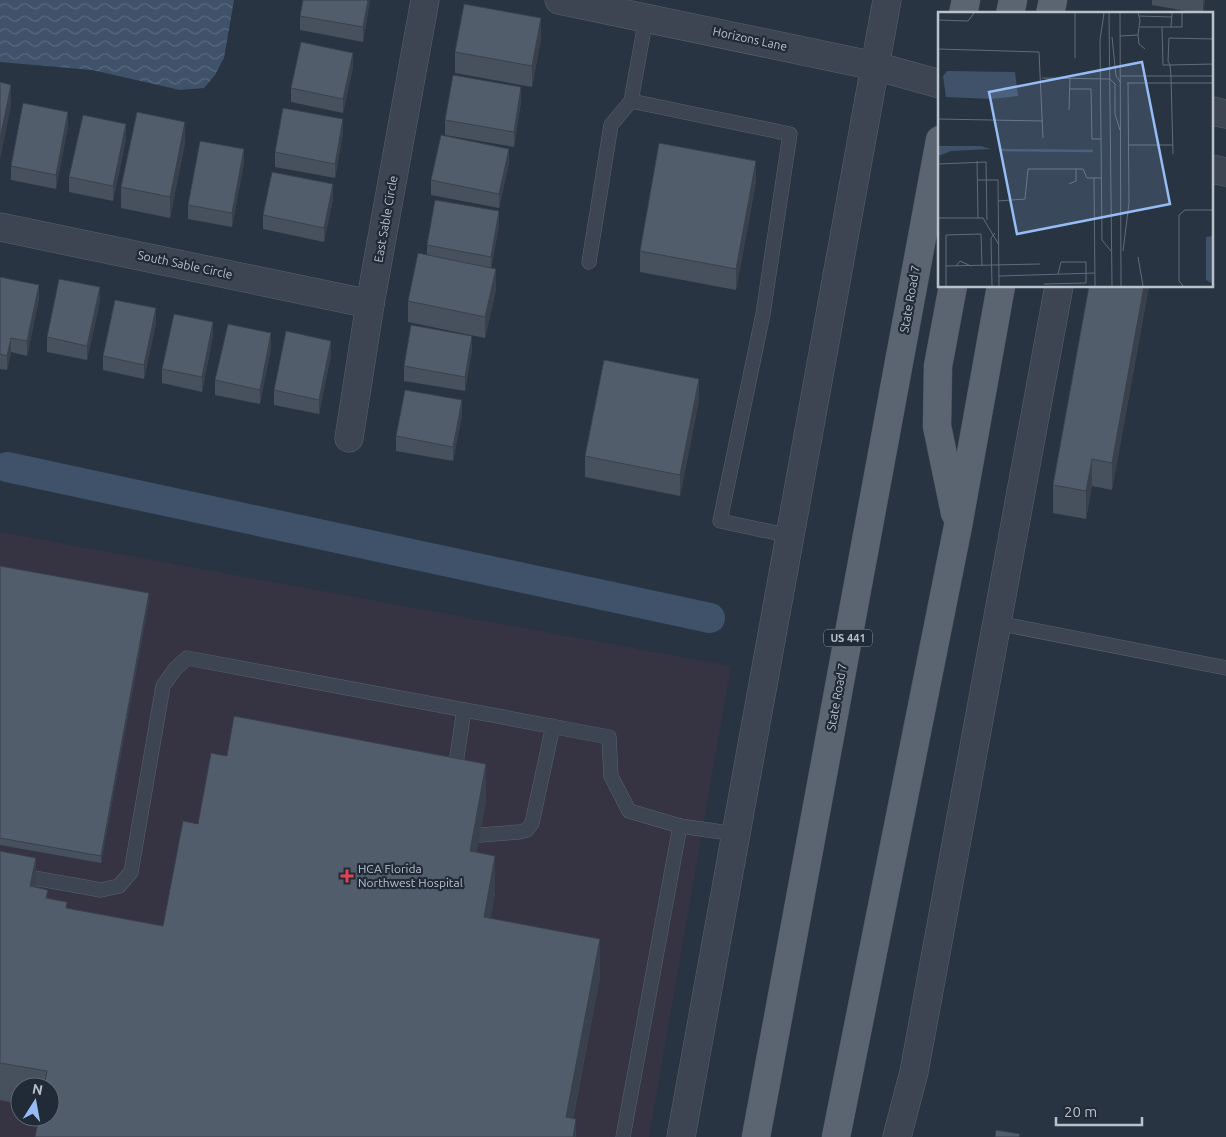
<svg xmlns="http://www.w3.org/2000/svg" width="1226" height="1137" font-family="Ubuntu,sans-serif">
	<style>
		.medical { fill: #363442; fill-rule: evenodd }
		.water { fill: url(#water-waves) }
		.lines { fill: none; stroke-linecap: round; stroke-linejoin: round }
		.canal { stroke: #3f5269; stroke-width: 30 }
		.service-casing { stroke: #5a636e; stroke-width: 15 }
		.minor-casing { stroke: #5a636e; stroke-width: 29 }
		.tertiary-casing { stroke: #5a636e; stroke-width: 29 }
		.primary-casing { stroke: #49515d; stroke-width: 29 }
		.service { stroke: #3c4551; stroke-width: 14 }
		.minor { stroke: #3c4551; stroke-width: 28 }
		.tertiary { stroke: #3c4551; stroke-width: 28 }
		.primary { stroke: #5b6571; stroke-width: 28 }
		.wall { fill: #47505d }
		.shaded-wall { fill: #39414c }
		.building { fill: #525d6c; stroke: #39414c }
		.health-dot { fill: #e0444e; stroke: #212a37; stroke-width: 2 }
		.labels { text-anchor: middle; stroke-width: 4.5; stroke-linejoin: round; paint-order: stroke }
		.shield { fill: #212a37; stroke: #8b949f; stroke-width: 1 }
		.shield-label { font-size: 11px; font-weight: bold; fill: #b9c1cb }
		.street-label { font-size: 12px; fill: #b9c1cb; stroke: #212a37 }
		.poi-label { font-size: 12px; fill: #b9c1cb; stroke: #212a37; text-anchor: start }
		.inset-river { fill: none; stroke: #3f5269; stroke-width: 2.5 }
		.inset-road { fill: none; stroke: #626c78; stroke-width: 1 }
		.view { fill: #97bcf3; fill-opacity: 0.15; stroke: #97bcf3; stroke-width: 2.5 }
		.inset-edge { fill: none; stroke: #b9c1cb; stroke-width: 2.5 }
	</style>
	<defs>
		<pattern id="water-waves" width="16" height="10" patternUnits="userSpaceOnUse" patternTransform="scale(1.25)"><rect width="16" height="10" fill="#3f5269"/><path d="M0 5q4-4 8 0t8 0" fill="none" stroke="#59697d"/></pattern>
	</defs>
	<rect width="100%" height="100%" fill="#283441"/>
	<!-- medical -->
	<path class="medical" d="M 0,532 L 731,666 L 649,1137 L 0,1137 ZM 20,1087 L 50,1087 L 50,1117 L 20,1117 Z"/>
	<!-- water -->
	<polygon class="water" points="0,0 234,0 224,58 215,75 204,88 180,90 92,70 0,62"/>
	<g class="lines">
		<!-- canal -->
		<polyline class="canal" points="7,467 710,618"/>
		<defs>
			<g id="service">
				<polyline points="631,101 790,134 763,314 720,521 791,536"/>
				<polyline points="589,262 611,125 631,101 646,18"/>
				<polyline points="997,623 1226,668"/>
				<polyline points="454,776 464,710"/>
				<polyline points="480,835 519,832 527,830 532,823 553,726"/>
				<polyline points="0,872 101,890 119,886 131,872 163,686 175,669 187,658 609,737 611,776 629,811 680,826 736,834"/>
				<polyline points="623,1137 680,826"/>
			</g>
			<g id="minor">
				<polyline points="559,0 875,66 940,84"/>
				<polyline points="0,227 370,304"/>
				<polyline points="349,438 370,304 425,0"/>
				<polyline points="681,1137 887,0"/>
				<polyline points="897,1137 914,1072 1059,286"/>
			</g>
			<g id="tertiary">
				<polyline points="1212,111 1226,114"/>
				<polyline points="1212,169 1226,172"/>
			</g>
			<g id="primary">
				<polyline points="963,14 966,0"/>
				<polyline points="1010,14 1013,0"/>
				<polyline points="1050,14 1053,0"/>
				<polyline points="953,286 938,366 937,426 955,513"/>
				<polyline points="756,1137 940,140"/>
				<polyline points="836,1137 958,526 1001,286"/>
			</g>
		</defs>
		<!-- service casing -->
		<use href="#service" class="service-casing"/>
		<!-- minor casing -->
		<use href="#minor" class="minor-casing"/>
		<!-- tertiary casing -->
		<use href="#tertiary" class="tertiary-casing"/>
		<!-- primary casing -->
		<use href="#primary" class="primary-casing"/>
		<!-- service -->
		<use href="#service" class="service"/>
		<!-- minor -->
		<use href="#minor" class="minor"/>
		<!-- tertiary -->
		<use href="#tertiary" class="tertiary"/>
		<!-- primary -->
		<use href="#primary" class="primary"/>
	</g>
	<!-- wall -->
	<g class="wall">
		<polygon points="370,0 363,42 300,30 300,16"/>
		<polygon points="1152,0 1205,0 1203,14 1152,5"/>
		<polygon points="541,39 532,87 455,73 455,52"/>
		<polygon points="353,67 343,113 291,102 291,88"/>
		<polygon points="521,102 514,147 445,135 445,120"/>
		<polygon points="68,126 56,189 11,180 11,166"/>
		<polygon points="343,133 335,178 275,167 275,152"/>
		<polygon points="126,139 113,201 69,192 69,177"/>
		<polygon points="185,143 170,218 121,208 121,187"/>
		<polygon points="244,163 232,227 188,219 188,205"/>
		<polygon points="509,163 499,208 431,195 431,180"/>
		<polygon points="756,182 736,290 640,272 640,251"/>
		<polygon points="333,199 324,242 263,229 263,215"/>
		<polygon points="499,225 491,268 496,290 485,338 408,322 408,301 427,254 427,245"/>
		<polygon points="0,277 39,299 27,356 11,352 7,370 0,369"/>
		<polygon points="1089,286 1149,286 1112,490 1092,486 1086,519 1053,513 1053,485"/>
		<polygon points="100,301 87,360 47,352 47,337"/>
		<polygon points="156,323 144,379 103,370 103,356"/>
		<polygon points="213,336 202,392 162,383 162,369"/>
		<polygon points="271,348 260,404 215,395 215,380"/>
		<polygon points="472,350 465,391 404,381 404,366"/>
		<polygon points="331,355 319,414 274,405 274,390"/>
		<polygon points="699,400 680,496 585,477 585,456"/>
		<polygon points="462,415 453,461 396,451 396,436"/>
		<polygon points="0,566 149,601 101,863 0,845"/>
		<polygon points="486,801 476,853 495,894 490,919 600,977 573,1119 576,1137 50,1087 20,1087 20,1104 0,1100 0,851 48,898 67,908 163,926 198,824"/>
	</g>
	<!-- shaded-wall -->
	<g class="shaded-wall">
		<polygon points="368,0 370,0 363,42 363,27"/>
		<polygon points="1203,0 1205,0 1203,14"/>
		<polygon points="541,18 541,39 532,87 532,66"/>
		<polygon points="353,53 353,67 343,113 343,99"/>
		<polygon points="11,85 11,106 0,160 0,139"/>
		<polygon points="521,87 521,102 514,147 514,132"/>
		<polygon points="68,112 68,126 56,189 56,175"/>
		<polygon points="343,119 343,133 335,178 335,164"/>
		<polygon points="185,122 185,143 170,218 170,197"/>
		<polygon points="126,124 126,139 113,201 113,186"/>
		<polygon points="244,149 244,163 232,227 232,213"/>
		<polygon points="509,149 509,163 499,208 499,194"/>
		<polygon points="756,161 756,182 736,290 736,269"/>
		<polygon points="333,184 333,199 324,242 324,228"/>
		<polygon points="499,211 499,225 491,271 491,257"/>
		<polygon points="496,269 496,290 485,338 485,317"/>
		<polygon points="39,285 39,299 27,356 27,341"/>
		<polygon points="1144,286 1149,286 1112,490 1112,463"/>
		<polygon points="100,287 100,301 87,360 87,346"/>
		<polygon points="156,308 156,323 144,379 144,365"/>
		<polygon points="213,322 213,336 202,392 202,377"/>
		<polygon points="271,333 271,348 260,404 260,390"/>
		<polygon points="472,336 472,350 465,391 465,377"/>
		<polygon points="11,338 11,352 7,370 7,356"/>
		<polygon points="331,341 331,355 319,414 319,400"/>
		<polygon points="699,379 699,400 680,496 680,475"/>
		<polygon points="462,400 462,415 453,461 453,447"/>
		<polygon points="1092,459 1092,486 1086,519 1086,491"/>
		<polygon points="149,593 149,601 101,863 101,856"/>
		<polygon points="486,764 486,801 470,889 470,851"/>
		<polygon points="495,856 495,894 484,955 484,917"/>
		<polygon points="36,858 36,896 30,886"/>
		<polygon points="600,939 600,977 569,1137 566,1117"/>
		<polygon points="576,1119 576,1137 573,1137"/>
	</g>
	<!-- building -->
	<g class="building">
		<polygon points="303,0 368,0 363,27 300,16"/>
		<polygon points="464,4 541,18 532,66 455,52"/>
		<polygon points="301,42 353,53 343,99 291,88"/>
		<polygon points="453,75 521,87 514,132 445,120"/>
		<polygon points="0,82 11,85 0,139"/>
		<polygon points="23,103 68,112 56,175 11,166"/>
		<polygon points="283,108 343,119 335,164 275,152"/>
		<polygon points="137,112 185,122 170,197 121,187"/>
		<polygon points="83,115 126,124 113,186 69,177"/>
		<polygon points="441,135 509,149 499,194 431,180"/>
		<polygon points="200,141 244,149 232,213 188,205"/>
		<polygon points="659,143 756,161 736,269 640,251"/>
		<polygon points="272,172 333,184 324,228 263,215"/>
		<polygon points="435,200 499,211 491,257 427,245"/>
		<polygon points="418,253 496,269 485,317 408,301"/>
		<polygon points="0,277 39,285 27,341 11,338 7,356 0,354"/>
		<polygon points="59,279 100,287 87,346 47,337"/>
		<polygon points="1089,286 1144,286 1112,463 1092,459 1086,491 1053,485"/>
		<polygon points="115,300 156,308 144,365 103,356"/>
		<polygon points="174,314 213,322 202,377 162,369"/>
		<polygon points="228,324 271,333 260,390 215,380"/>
		<polygon points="411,325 472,336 465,377 404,366"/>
		<polygon points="286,331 331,341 319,400 274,390"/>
		<polygon points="604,360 699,379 680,475 585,456"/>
		<polygon points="405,390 462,400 453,447 396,436"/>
		<polygon points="0,566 149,593 101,856 0,838"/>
		<polygon points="234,716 486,764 470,851 495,856 484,917 600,939 566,1117 576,1119 573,1137 35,1137 39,1117 50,1117 50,1087 44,1087 47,1071 0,1063 0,851 36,858 30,886 48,890 46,898 67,902 66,908 163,926 183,821 198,824 211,753 227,756"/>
		<polygon points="996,1130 1020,1134 1019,1137 995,1137"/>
	</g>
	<!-- markers -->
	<path class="health-dot" d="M344.5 868.5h5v5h5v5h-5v5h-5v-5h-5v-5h5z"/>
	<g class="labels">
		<!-- shield labels -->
		<rect class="shield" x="824" y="629.5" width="48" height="17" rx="4"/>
		<g class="shield-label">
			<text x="848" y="642">US 441</text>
		</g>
		<!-- street labels -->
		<g class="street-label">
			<text transform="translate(750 39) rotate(12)" y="4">Horizons Lane</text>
			<text transform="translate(386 219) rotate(-80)" y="4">East Sable Circle</text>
			<text transform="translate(185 265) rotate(12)" y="4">South Sable Circle</text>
			<text transform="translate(910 299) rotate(-80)" y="4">State Road 7</text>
			<text transform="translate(837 697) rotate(-80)" y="4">State Road 7</text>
		</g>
		<!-- poi labels -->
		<g class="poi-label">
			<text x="358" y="873">HCA Florida<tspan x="358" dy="14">Northwest Hospital</tspan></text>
		</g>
	</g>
	<!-- overview -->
	<g transform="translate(938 12)">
		<rect width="275" height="275" fill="#283441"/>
		<path d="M 9,59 L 77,60 L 80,84 L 53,87 L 8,85 L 5,64 ZM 0,134 L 43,134 L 53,137 L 13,139 L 0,144 ZM 275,224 L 275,272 L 268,268 L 268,225 Z" fill="#3f5269"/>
		<path class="inset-river" d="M 63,138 L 155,139"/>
		<path class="inset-road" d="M 137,1 L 137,46M 166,1 L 162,28 L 164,228 L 173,239M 171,1 L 174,274M 182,1 L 183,274M 201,4 L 234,5M 0,8 L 30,9 L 36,1M 202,15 L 233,15 L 234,1M 224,15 L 225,53 L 232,53 L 233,64 L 235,142M 233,15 L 244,15 L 244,1M 200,23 L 201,32 L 207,37M 182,24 L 200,23 L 202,8 L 200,1M 174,25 L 178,64 L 183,71M 275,27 L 231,26 L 230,49 L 232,53 L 275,52M 0,37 L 101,40 L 105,126M 183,64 L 275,64M 104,66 L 172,67M 172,67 L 177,72 L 177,102 L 182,118M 189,71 L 275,71M 132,77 L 153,77 L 154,127 L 163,127M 131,98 L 132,66M 0,107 L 105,109M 191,133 L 235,133M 39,149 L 40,206M 0,152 L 48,150 L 49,208M 156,166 L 157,274M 39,168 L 60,168 L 61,274M 131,172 L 138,169 L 138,157M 60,189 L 87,187 L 90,157 L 145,157 L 149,166 L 163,166M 0,206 L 45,206 L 61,233M 185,239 L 191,191 L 190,71M 200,245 L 205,274M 8,254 L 102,252M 18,254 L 22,249 L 33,254M 61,264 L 157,261M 106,272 L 148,271 L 148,250 L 123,250 L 120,262M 8,274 L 8,223 L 43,222 L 44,254M 54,274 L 53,226 L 57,221M 245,274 L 241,269 L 241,203 L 247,198 L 275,198"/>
		<path class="view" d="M 204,50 L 232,192 L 79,222 L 51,80 Z"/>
		<rect width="275" height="275" class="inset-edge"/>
	</g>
	<!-- north arrow -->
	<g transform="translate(35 1102) rotate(11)"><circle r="24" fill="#212a37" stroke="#5e6672"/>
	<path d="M0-4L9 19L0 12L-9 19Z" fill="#97bcf3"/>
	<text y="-8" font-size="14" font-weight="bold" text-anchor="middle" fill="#b9c1cb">N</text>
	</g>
	<!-- scale -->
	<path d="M1056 1117v8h86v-8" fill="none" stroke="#b9c1cb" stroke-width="2.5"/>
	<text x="1064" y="1117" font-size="15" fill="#b9c1cb" stroke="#212a37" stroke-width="4" paint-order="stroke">20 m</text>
</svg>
